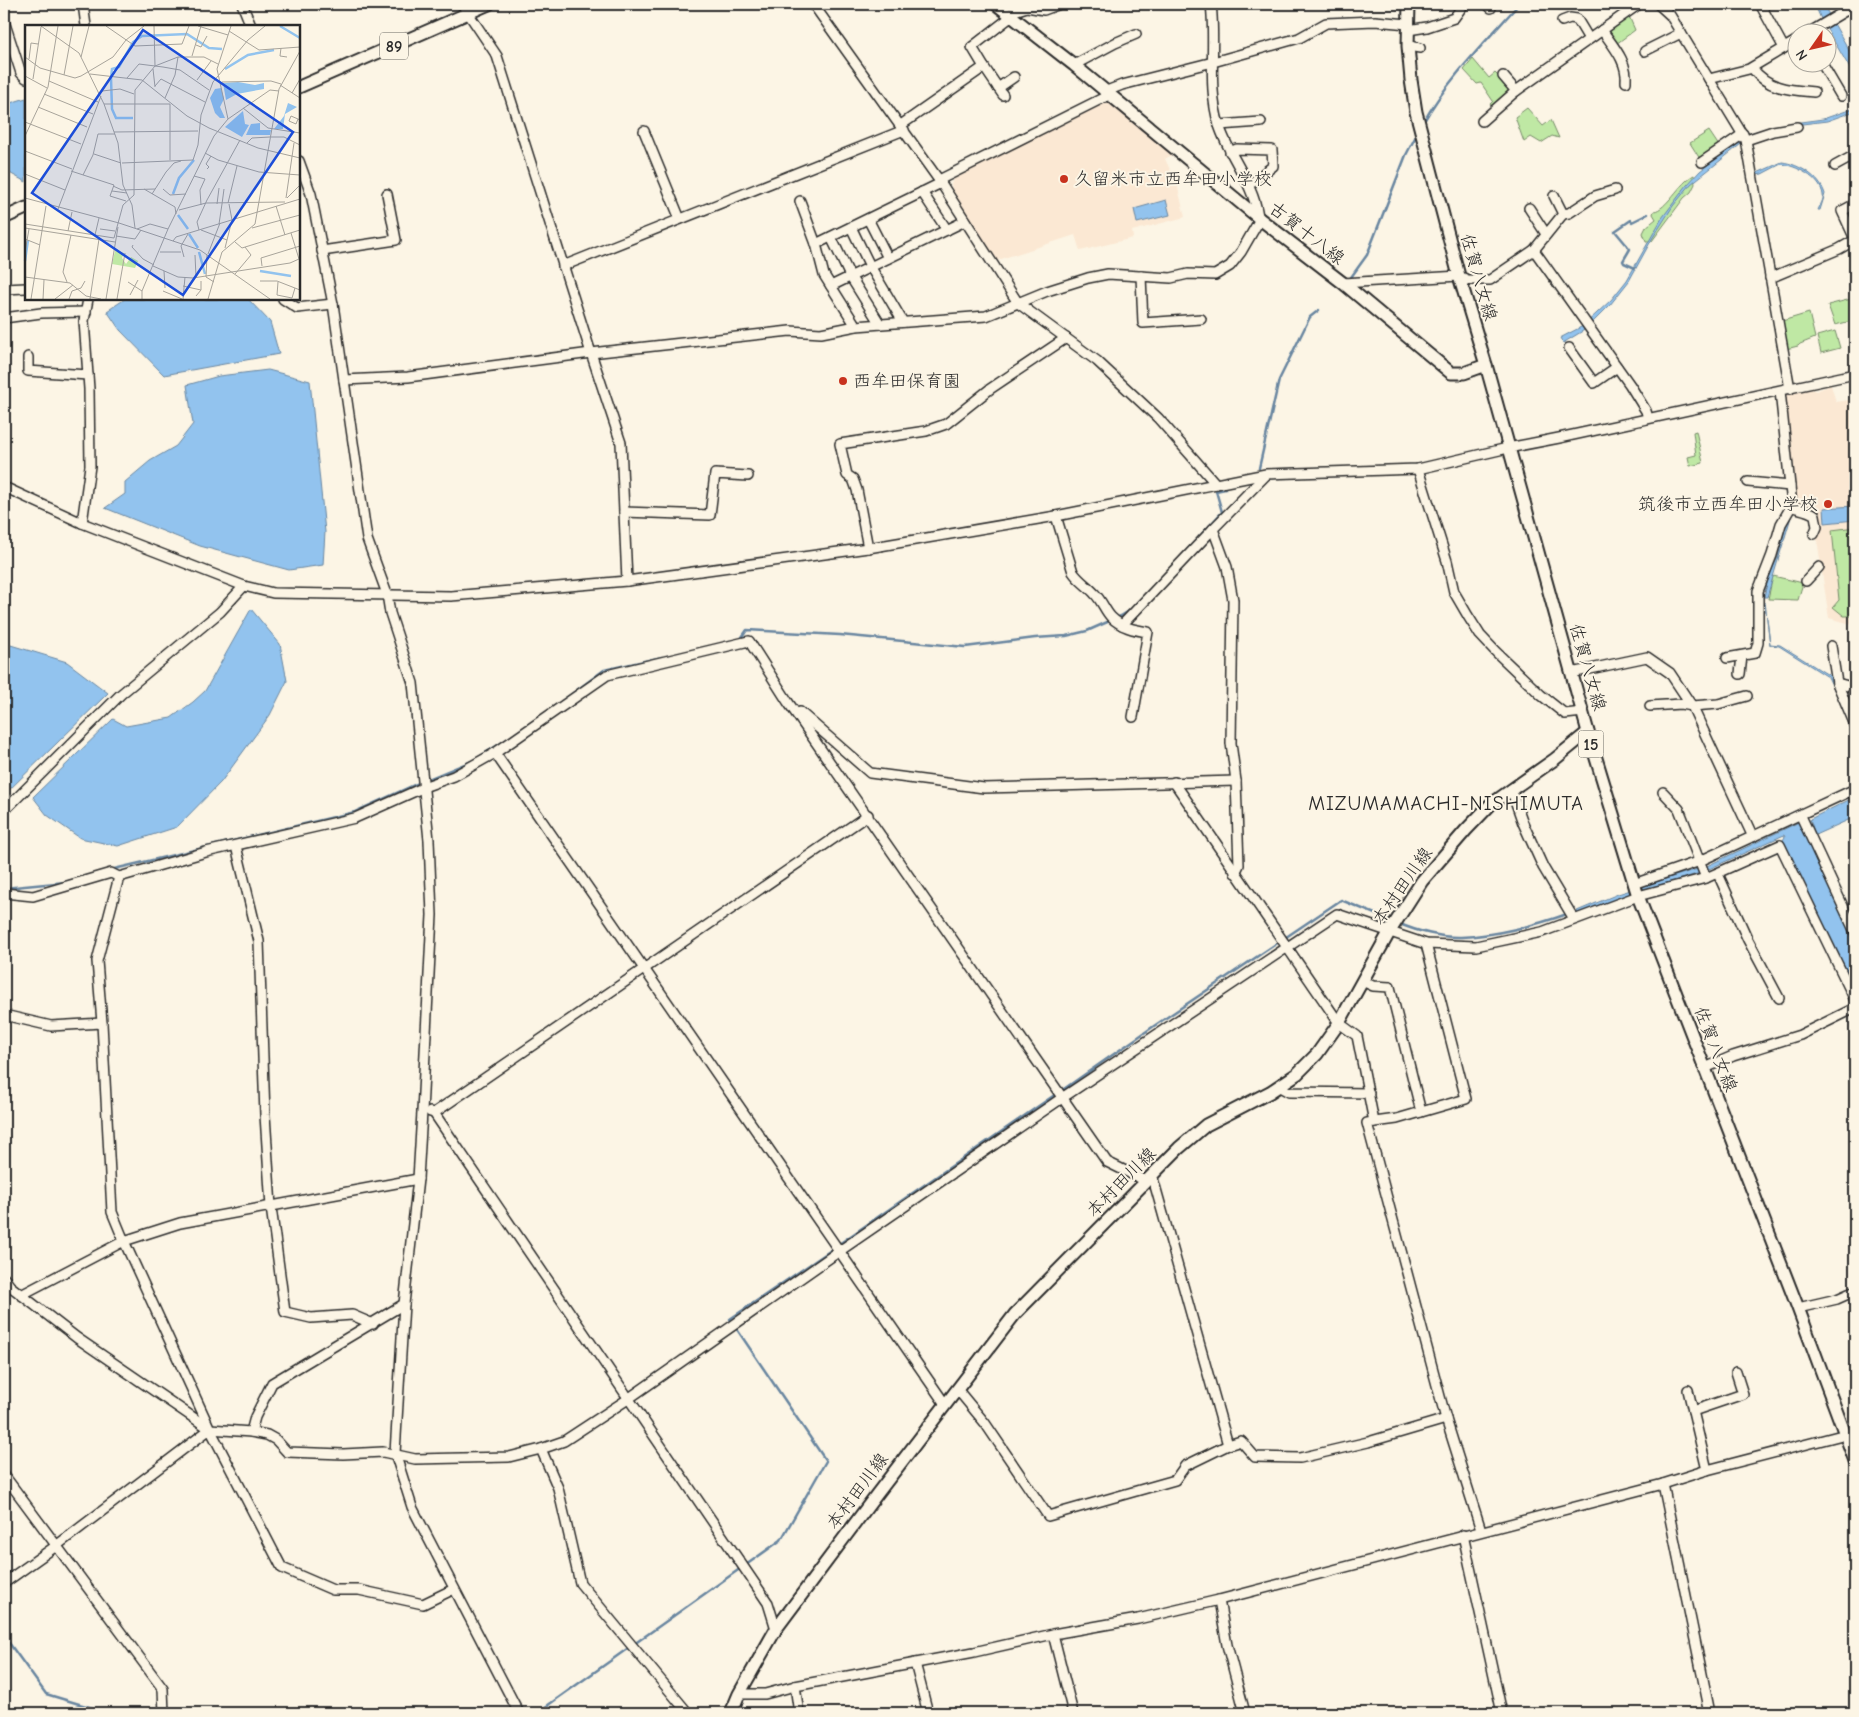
<svg xmlns="http://www.w3.org/2000/svg" width="1859" height="1717" font-family="'Comic Neue','Klee One',sans-serif">
	<style>
		.built { fill: #fbe8d3 }
		.green { fill: #bfe8a4; stroke: #758a68 }
		.water { fill: #92c3ee; stroke: #6986a0 }
		.lines { fill: none; stroke-linecap: round; stroke-linejoin: round }
		.stream { stroke: #6986a0; stroke-width: 2.5 }
		.minor-casing { stroke: #2b2b2b; stroke-width: 12 }
		.major-casing { stroke: #2b2b2b; stroke-width: 15 }
		.minor { stroke: #fcf5e5; stroke-width: 9 }
		.major { stroke: #fcf5e5; stroke-width: 11 }
		.poi-dot { fill: #c8321e; stroke: #fcf5e5; stroke-width: 2 }
		.labels { text-anchor: middle; stroke-width: 4; stroke-linejoin: round; paint-order: stroke }
		.shield { fill: #fcf5e5; stroke: #6a6863; stroke-width: 1 }
		.shield-label { font-size: 16px; font-weight: bold; fill: #2b2b2b }
		.poi-label { font-size: 18px; fill: #2b2b2b; stroke: #fcf5e5; text-anchor: start }
		.street-label { font-size: 18px; fill: #2b2b2b; stroke: #fcf5e5 }
		.quarter-label { font-size: 20px; letter-spacing: 1px; fill: #2b2b2b; stroke: #fcf5e5 }
		.inset-river { fill: none; stroke: #92c3ee; stroke-width: 2.5 }
		.inset-road { fill: none; stroke: #a8a49b; stroke-width: 1 }
		.view { fill: #1d4ed8; fill-opacity: 0.15; stroke: #1d4ed8; stroke-width: 2.5 }
		.inset-edge { fill: none; stroke: #2b2b2b; stroke-width: 2.5 }
	</style>
	<rect width="100%" height="100%" fill="#fcf5e5"/>
	<filter id="ink" filterUnits="userSpaceOnUse"><feTurbulence type="fractalNoise" baseFrequency=".02" numOctaves="2"/><feDisplacementMap in="SourceGraphic" scale="10" xChannelSelector="R" yChannelSelector="G"/><feConvolveMatrix kernelMatrix="1 2 1 2 8 2 1 2 1" color-interpolation-filters="sRGB"/></filter>
	<g filter="url(#ink)">
		<!-- built -->
		<g class="built">
			<polygon points="1109,100 1175,153 1165,159 1177,184 1185,217 1132,231 1133,238 1080,251 1075,235 995,261 953,195 951,184 954,178"/>
			<polygon points="1831,385 1836,402 1849,400 1855,418 1855,625 1829,618 1816,533 1820,524 1819,512 1816,508 1802,506 1799,503 1796,494 1784,394 1811,389 1816,391"/>
		</g>
		<!-- green -->
		<g class="green">
			<polygon points="1628,14 1635,30 1616,44 1607,32"/>
			<polygon points="1473,59 1489,78 1495,73 1512,90 1492,107 1490,104 1493,101 1481,83 1477,84 1464,70"/>
			<polygon points="1527,108 1543,126 1551,120 1559,138 1552,136 1541,143 1531,137 1524,142 1515,117"/>
			<polygon points="1709,131 1719,146 1700,159 1690,143"/>
			<path d="M 1694,175 L 1695,184 L 1691,192 L 1684,198 L 1652,241 L 1646,241 L 1643,233 L 1646,227 L 1656,219 L 1653,214 L 1654,211 C 1666,210 1680,182 1694,175 Z"/>
			<polygon points="1855,298 1855,320 1835,325 1828,305"/>
			<polygon points="1809,313 1815,338 1800,344 1798,346 1786,349 1782,321"/>
			<polygon points="1835,331 1840,348 1821,353 1817,336"/>
			<polygon points="1696,431 1703,463 1690,466 1688,457 1696,455 1693,432"/>
			<polygon points="1855,527 1855,616 1844,616 1833,607 1839,600 1832,530"/>
			<polygon points="1773,576 1803,583 1798,600 1768,599"/>
		</g>
		<!-- water -->
		<g class="water">
			<polygon points="1780,4 1823,4 1855,61 1855,77 1821,19 1815,5 1809,7"/>
			<polygon points="26,98 26,182 4,170 4,105"/>
			<polygon points="1855,108 1855,111 1827,121 1786,126 1751,135 1750,133 1778,125 1823,119"/>
			<polygon points="1739,141 1741,144 1691,184 1673,206 1652,239 1629,281 1610,305 1586,329 1563,343 1560,338 1583,326 1611,300 1627,280 1662,218 1687,185 1700,171"/>
			<path d="M 1782,162 C 1799,164 1820,177 1825,194 L 1820,210 L 1818,210 C 1820,205 1824,200 1823,195 C 1821,178 1795,165 1781,164 L 1762,174 L 1757,175 L 1757,173 Z"/>
			<polygon points="1166,200 1170,215 1137,223 1134,209"/>
			<polygon points="125,299 248,299 270,322 279,354 164,375 120,330 107,311"/>
			<polygon points="268,370 310,381 325,532 323,565 289,570 200,546 105,508 125,494 125,482 150,461 176,446 193,424 187,385 219,376"/>
			<polygon points="1855,506 1855,520 1825,523 1824,508"/>
			<polygon points="1791,517 1767,597 1764,597 1769,575 1778,557 1786,524"/>
			<polygon points="1765,602 1770,644 1780,645 1830,676 1855,733 1828,677 1779,646 1770,645"/>
			<polygon points="251,609 280,644 287,681 270,715 221,782 177,827 118,846 80,838 47,815 33,797 113,719 126,726 171,718 193,702 205,691"/>
			<polygon points="4,643 67,662 108,693 4,795"/>
			<polygon points="1855,797 1855,817 1815,835 1810,819"/>
			<polygon points="1799,822 1805,836 1808,838 1808,842 1855,943 1855,993 1783,840 1785,837 1784,835 1700,873 1630,895 1577,914 1577,911 1618,894 1707,866"/>
		</g>
		<g class="lines">
			<!-- stream -->
			<g class="stream">
				<path d="M 1423,123 C 1446,81 1487,40 1519,4"/>
				<polyline points="1635,268 1624,263 1623,261 1630,249 1615,231 1631,220 1632,222 1648,214"/>
				<polyline points="1349,280 1367,255 1406,155 1418,132"/>
				<polyline points="1259,468 1279,380 1310,317 1319,310"/>
				<polyline points="1163,576 1222,512 1216,491 1225,489"/>
				<polyline points="740,640 747,630 840,635 965,647 1035,638 1066,636 1087,631 1121,616 1132,609"/>
				<polyline points="558,704 604,670 662,657"/>
				<polyline points="479,757 512,736"/>
				<polyline points="426,780 472,761"/>
				<polyline points="110,870 355,812 421,782"/>
				<polyline points="4,888 66,882"/>
				<path d="M 1400,924 C 1416,931 1443,938 1461,937 C 1493,936 1537,925 1567,914"/>
				<polyline points="1061,1091 1154,1026 1341,900 1392,921"/>
				<polyline points="839,1244 1056,1094"/>
				<polyline points="746,1565 781,1540 826,1461 730,1319 834,1248"/>
				<polyline points="4,1636 46,1694 109,1713"/>
				<polyline points="367,1713 415,1709 421,1713"/>
				<polyline points="534,1713 544,1708 741,1568"/>
			</g>
			<defs>
				<g id="minor">
					<polyline points="83,4 86,26"/>
					<polyline points="242,4 251,26"/>
					<polyline points="462,4 497,56 591,353 621,443 627,581"/>
					<polyline points="813,4 941,183 1018,303 1097,361 1158,418 1216,484"/>
					<path d="M 1211,4 C 1216,44 1207,86 1219,125 C 1229,157 1253,182 1258,216"/>
					<polyline points="1487,4 1491,8"/>
					<polyline points="1658,4 1670,15 1746,140 1790,389"/>
					<polyline points="1760,4 1784,48"/>
					<polyline points="1008,13 1027,7 1044,10 1060,4"/>
					<polyline points="4,21 21,73 26,78"/>
					<polyline points="1562,21 1570,18 1577,19 1589,39"/>
					<polyline points="1408,30 1427,27 1454,18 1464,4"/>
					<path d="M 1602,30 C 1613,46 1628,62 1626,82"/>
					<polyline points="1810,32 1855,5"/>
					<polyline points="1408,46 1420,48"/>
					<polyline points="1645,51 1681,33"/>
					<polyline points="1821,62 1841,96"/>
					<polyline points="1074,65 1115,43 1136,34"/>
					<polyline points="984,67 1003,95"/>
					<path d="M 1752,68 C 1768,89 1789,90 1814,92"/>
					<polyline points="1503,76 1516,91"/>
					<polyline points="1709,79 1749,69 1796,41"/>
					<polyline points="998,88 1014,77"/>
					<polyline points="1104,92 1122,85 1213,62 1299,38 1326,23 1375,21 1408,24"/>
					<polyline points="1482,121 1516,91 1639,4"/>
					<polyline points="901,125 984,67 972,47 1012,16"/>
					<polyline points="1219,125 1261,122"/>
					<polyline points="644,131 680,219"/>
					<polyline points="1746,140 1773,131 1797,127"/>
					<polyline points="1230,152 1237,149 1272,150 1273,166 1249,185"/>
					<polyline points="299,161 311,194 333,304 367,539 387,594 390,613 413,683 429,840 432,915 422,1112 418,1179 404,1304 395,1453 412,1507 519,1713"/>
					<polyline points="1702,162 1743,134"/>
					<polyline points="1835,166 1855,155"/>
					<polyline points="939,180 1109,95"/>
					<polyline points="922,192 947,230"/>
					<polyline points="800,201 816,244 824,275 856,326"/>
					<polyline points="1855,204 1842,211 1855,239"/>
					<polyline points="1529,208 1546,234"/>
					<polyline points="1563,214 1569,213 1595,196 1615,190"/>
					<polyline points="868,219 888,258"/>
					<polyline points="851,227 870,266 903,322"/>
					<polyline points="831,237 850,276 880,324"/>
					<polyline points="816,244 941,183"/>
					<polyline points="1534,250 1630,385 1646,411 1648,418"/>
					<polyline points="322,251 396,240 387,194"/>
					<polyline points="563,266 904,130"/>
					<polyline points="1141,276 1143,323 1201,319"/>
					<polyline points="1770,278 1839,249 1855,240"/>
					<polyline points="1343,283 1459,276 1468,280 1490,280 1534,250 1563,214 1554,196"/>
					<polyline points="831,286 965,221"/>
					<polyline points="4,289 26,288"/>
					<polyline points="283,299 297,308 333,304"/>
					<polyline points="4,318 41,313 86,312"/>
					<polyline points="1569,348 1594,383 1617,367"/>
					<polyline points="28,357 28,371 88,375"/>
					<polyline points="344,380 408,377 591,353 790,331 821,333 856,326 986,316 1047,291 1088,278 1108,274 1171,278 1188,274 1215,275 1230,266 1241,252 1260,219"/>
					<polyline points="1418,469 1447,561 1454,592 1468,616 1480,635 1496,652 1541,695 1565,714 1583,712"/>
					<polyline points="1748,482 1790,486"/>
					<polyline points="4,487 82,523 244,586 273,593 451,596 627,581 868,548 1056,516 1266,474 1418,469 1508,448 1559,438 1855,374"/>
					<path d="M 1790,506 C 1798,509 1809,510 1815,515 L 1817,527 L 1814,534"/>
					<polyline points="624,512 710,515 715,474 748,476"/>
					<path d="M 1056,516 L 1073,572 C 1079,581 1088,586 1095,594 C 1102,601 1105,611 1111,617 C 1121,627 1134,630 1148,632 L 1133,717"/>
					<polyline points="82,523 90,466 89,389 84,321 88,299"/>
					<polyline points="868,548 857,490 853,479 847,475 840,444 926,431 946,424 990,389 1066,338"/>
					<polyline points="1806,581 1819,567"/>
					<polyline points="1122,625 1213,529"/>
					<polyline points="1831,646 1837,683 1855,725"/>
					<polyline points="1727,658 1755,653 1758,643 1758,591 1772,555 1781,524 1792,505 1780,391"/>
					<polyline points="1571,673 1647,657 1670,673 1692,706 1753,837"/>
					<polyline points="1740,674 1742,656"/>
					<polyline points="1837,683 1855,688"/>
					<polyline points="1650,706 1681,704 1692,706 1718,704 1747,696"/>
					<polyline points="800,712 870,773 984,788 1236,781"/>
					<polyline points="495,753 945,1404"/>
					<polyline points="1174,782 1339,1023 1357,1036 1374,1122"/>
					<polyline points="1511,789 1523,823 1543,867 1574,919"/>
					<polyline points="1663,792 1679,809 1706,878"/>
					<polyline points="4,811 121,694 220,612 244,586"/>
					<polyline points="1801,816 1855,932"/>
					<polyline points="236,846 259,941 265,1115 271,1207 285,1312 311,1318 352,1315 373,1324"/>
					<polyline points="1235,873 1239,865 1236,781 1231,743 1233,600 1227,567 1213,529 1266,475"/>
					<polyline points="1718,874 1748,940 1779,998"/>
					<polyline points="119,877 97,961 102,1023 112,1212 124,1241 210,1429 282,1568 333,1590 359,1590 423,1604 454,1589"/>
					<polyline points="1634,884 1700,861 1855,789"/>
					<polyline points="4,893 33,896 111,873 119,877 206,852 355,818 429,785 454,776 495,753 607,675 749,641 788,702 1107,1162 1146,1181"/>
					<polyline points="1426,944 1466,1099 1397,1119 1367,1123 1446,1419 1481,1530"/>
					<polyline points="1362,981 1373,986 1390,987 1421,1112"/>
					<polyline points="4,1015 51,1026 102,1023"/>
					<polyline points="1705,1068 1733,1056 1800,1035 1855,1008"/>
					<polyline points="1278,1086 1289,1092 1369,1093"/>
					<polyline points="430,1112 434,1113 868,815"/>
					<polyline points="434,1113 768,1603 776,1629"/>
					<polyline points="1152,1175 1228,1445"/>
					<polyline points="4,1278 10,1286 77,1338 210,1429 251,1432 267,1435 276,1440 287,1452 343,1454 383,1452 415,1459 509,1457 541,1449 564,1441 628,1399 838,1252 1062,1098 1337,914 1426,944 1476,946 1542,932 1638,896 1706,878 1780,845 1855,1000"/>
					<polyline points="21,1295 124,1241 180,1223 418,1179"/>
					<polyline points="1798,1308 1837,1299 1855,1291"/>
					<polyline points="957,1389 985,1423 1048,1516 1175,1480 1185,1466 1228,1445 1241,1441 1255,1457 1300,1458 1368,1442 1446,1419"/>
					<polyline points="1688,1390 1707,1470"/>
					<polyline points="1693,1411 1743,1394 1736,1372"/>
					<polyline points="251,1432 255,1417 272,1383 404,1304"/>
					<polyline points="541,1449 558,1488 580,1583 688,1713"/>
					<polyline points="4,1475 163,1689 164,1713"/>
					<polyline points="1663,1484 1710,1713"/>
					<polyline points="1463,1535 1502,1713"/>
					<polyline points="4,1583 56,1546 210,1429"/>
					<polyline points="1219,1600 1227,1645 1245,1713"/>
					<polyline points="1053,1634 1073,1713"/>
					<polyline points="915,1663 928,1713"/>
					<polyline points="795,1686 799,1713"/>
					<polyline points="739,1694 765,1694 795,1686 974,1652 1053,1634 1138,1619 1219,1600 1663,1484 1707,1470 1846,1434"/>
				</g>
				<g id="major">
					<polyline points="996,4 1074,65 1260,219 1343,283 1451,373 1464,373 1486,365"/>
					<polyline points="1409,4 1408,46 1411,80 1416,112 1459,276 1486,365 1588,732 1638,896 1798,1308 1855,1461"/>
					<polyline points="299,87 489,4"/>
					<polyline points="4,218 26,208"/>
					<polyline points="731,1713 739,1694 776,1629 877,1494 1015,1314 1179,1148 1206,1125 1270,1092 1297,1074 1317,1054 1339,1023 1390,931 1422,881 1466,830 1490,805 1555,759 1588,732"/>
				</g>
			</defs>
			<!-- minor casing -->
			<use href="#minor" class="minor-casing"/>
			<!-- major casing -->
			<use href="#major" class="major-casing"/>
			<!-- minor -->
			<use href="#minor" class="minor"/>
			<!-- major -->
			<use href="#major" class="major"/>
		</g>
	</g>
	<!-- markers -->
	<g class="poi-dot">
		<circle cx="1064" cy="179" r="5"/>
		<circle cx="843" cy="381" r="5"/>
		<circle cx="1828" cy="504" r="5"/>
	</g>
	<g class="labels">
		<!-- shield labels -->
		<g class="shield">
			<rect x="380" y="32.5" width="28" height="27" rx="4"/>
			<rect x="1578.5" y="730.5" width="25" height="27" rx="4"/>
		</g>
		<g class="shield-label">
			<text x="394" y="52">89</text>
			<text x="1591" y="750">15</text>
		</g>
		<!-- poi labels -->
		<g class="poi-label">
			<text x="1074" y="185">久留米市立西牟田小学校</text>
			<text x="853" y="387">西牟田保育園</text>
			<text x="1818" y="510" text-anchor="end">筑後市立西牟田小学校</text>
		</g>
		<!-- street labels -->
		<g class="street-label">
			<text transform="translate(1307 233) rotate(38)" y="6">古賀十八線</text>
			<text transform="translate(1479 277) rotate(74)" y="6">佐賀八女線</text>
			<text transform="translate(1588 667) rotate(74)" y="6">佐賀八女線</text>
			<text transform="translate(1402 886) rotate(-55)" y="6">本村田川線</text>
			<text transform="translate(1716 1049) rotate(69)" y="6">佐賀八女線</text>
			<text transform="translate(1121 1182) rotate(-45)" y="6">本村田川線</text>
			<text transform="translate(857 1491) rotate(-53)" y="6">本村田川線</text>
		</g>
		<!-- quarter labels -->
		<g class="quarter-label">
			<text x="1446" y="810">MIZUMAMACHI-NISHIMUTA</text>
		</g>
	</g>
	<!-- overview -->
	<g transform="translate(25 25)">
		<rect width="275" height="275" fill="#fcf5e5"/>
		<path d="M 90,226 L 99,228 L 97,233 L 101,239 L 106,232 L 113,236 L 110,243 L 87,239 Z" fill="#bfe8a4"/>
		<path d="M 213,57 L 230,60 L 239,58 L 239,64 L 212,69 L 201,75 L 198,58 ZM 196,63 L 199,74 L 195,82 L 200,93 L 195,93 L 190,88 L 185,73 L 190,64 ZM 263,78 L 272,82 L 260,89 L 258,104 L 249,104 L 259,91 ZM 218,86 L 220,99 L 224,100 L 217,112 L 200,102 ZM 235,98 L 235,105 L 246,105 L 245,110 L 221,110 L 226,99 Z" fill="#92c3ee"/>
		<path class="inset-river" d="M 255,1 L 275,13M 200,44 L 223,30 L 249,25M 108,93 L 91,93 L 87,84 L 86,53 L 87,44 L 94,42 L 108,17 L 117,11 L 162,9 L 184,23 L 197,24M 148,169 L 154,153 L 169,135M 153,190 L 163,204M 164,209 L 173,223M 174,227 L 180,249M 0,236 L 3,215M 235,246 L 266,251"/>
		<path class="inset-road" d="M 16,1 L 54,28 L 79,79 L 93,118 L 98,160 L 107,180 L 110,203M 81,1 L 110,21 L 157,19 L 164,1M 129,1 L 130,41M 173,1 L 203,10M 204,6 L 234,25 L 275,22M 171,20 L 176,22 L 182,11M 256,23 L 255,31 L 262,32M 167,31 L 176,1M 0,32 L 15,43 L 50,53 L 56,51 L 88,32 L 101,15 L 119,1M 56,32 L 64,1M 4,34 L 6,18 L 13,19M 128,44 L 130,62M 65,49 L 117,55 L 162,91 L 184,103 L 233,123 L 275,133M 39,50 L 48,1M 0,51 L 22,63M 102,53 L 114,39 L 138,42 L 155,45 L 184,65M 8,54 L 16,2M 172,55 L 186,36M 24,56 L 73,77M 197,57 L 246,56 L 256,59M 255,60 L 275,73M 130,61 L 136,54 L 180,77M 77,66 L 95,64 L 109,69M 267,68 L 275,54M 19,69 L 68,89M 140,73 L 150,50 L 153,32M 79,79 L 145,79M 145,79 L 145,135M 13,82 L 62,102M 218,83 L 243,103 L 275,108M 203,94 L 192,44 L 206,1M 273,94 L 271,99 L 264,96 L 266,91 L 273,94 L 275,95M 0,97 L 56,119M 89,107 L 173,106M 0,111 L 23,62 L 33,1M 246,112 L 259,112 L 275,120M 222,118 L 227,113 L 245,112M 0,126 L 47,144M 180,128 L 193,135 L 234,147 L 275,150M 69,129 L 96,138M 97,138 L 168,135 L 173,120 L 176,90 L 188,57 L 223,15 L 240,1M 182,144 L 184,142 L 181,139 L 186,131M 46,146 L 89,160 L 85,171 L 101,176M 0,149 L 40,165M 58,150 L 68,130 L 73,109 L 90,109M 169,151 L 180,154 L 175,165 L 176,180M 88,161 L 97,165 L 130,164M 119,164 L 150,182 L 151,189M 138,164 L 145,170 L 161,169M 87,166 L 102,168M 127,169 L 141,147 L 149,138 L 156,136M 0,173 L 94,198 L 175,225 L 245,274M 261,173 L 269,118M 262,173 L 275,160M 203,178 L 212,141M 192,179 L 194,163M 197,179 L 199,164M 204,179 L 207,195M 251,181 L 260,210M 33,184 L 76,71M 154,185 L 181,178 L 260,177M 0,199 L 89,213 L 98,180 L 109,170 L 110,65 L 130,41 L 153,32 L 179,32 L 193,39M 194,199 L 197,179M 0,203 L 90,217M 227,203 L 275,190M 75,204 L 90,206M 112,204 L 125,199 L 143,204M 174,205 L 172,197 L 182,175 L 215,115M 176,205 L 202,215M 43,206 L 47,187M 70,210 L 74,193M 91,211 L 110,214 L 116,205M 0,214 L 15,220M 148,216 L 151,212 L 275,174M 210,217 L 217,223 L 275,205M 108,220 L 107,222 L 118,234 L 129,240M 200,223 L 207,195M 0,227 L 4,204M 135,227 L 156,227M 183,229 L 195,198M 170,230 L 171,252M 182,230 L 181,252 L 189,257M 159,232 L 156,221 L 163,209M 128,241 L 153,252 L 168,253 L 265,238 L 274,234 L 266,208M 237,241 L 236,233 L 275,221M 139,246 L 140,263M 210,249 L 226,230 L 220,222M 0,252 L 45,258 L 61,271 L 76,274M 235,256 L 252,256 L 275,265M 42,257 L 38,247 L 46,210M 103,257 L 117,266M 253,257 L 252,270 L 267,273 L 270,263M 158,261 L 176,265M 138,266 L 157,274M 105,270 L 113,255M 171,271 L 176,265 L 176,256M 6,274 L 21,181M 18,274 L 19,255M 30,274 L 48,260M 44,274 L 47,266 L 56,263 L 60,256M 65,274 L 74,214M 81,274 L 93,202M 92,274 L 100,228M 117,274 L 117,266 L 143,204 L 189,111 L 203,94 L 245,65 L 254,66M 158,274 L 160,252M 183,274 L 197,227 L 230,199 L 254,64 L 275,26"/>
		<path class="view" d="M 118,5 L 268,107 L 158,270 L 7,168 Z"/>
		<rect width="275" height="275" class="inset-edge"/>
	</g>
	<!-- margin -->
	<rect width="1859" height="1717" fill="none" stroke="#fcf5e5" stroke-width="20"/>
	<rect x="10" y="10" width="1839" height="1697" fill="none" stroke="#2b2b2b" stroke-width="2" filter="url(#ink)"/>
	<!-- north arrow -->
	<g transform="translate(1812 48) rotate(236)"><circle r="24" fill="#fcf5e5" stroke="#a8a49b"/>
	<path d="M0-4L9 19L0 12L-9 19Z" fill="#c8321e"/>
	<text y="-8" font-size="14" font-weight="bold" text-anchor="middle" fill="#2b2b2b">N</text>
	</g>
</svg>
